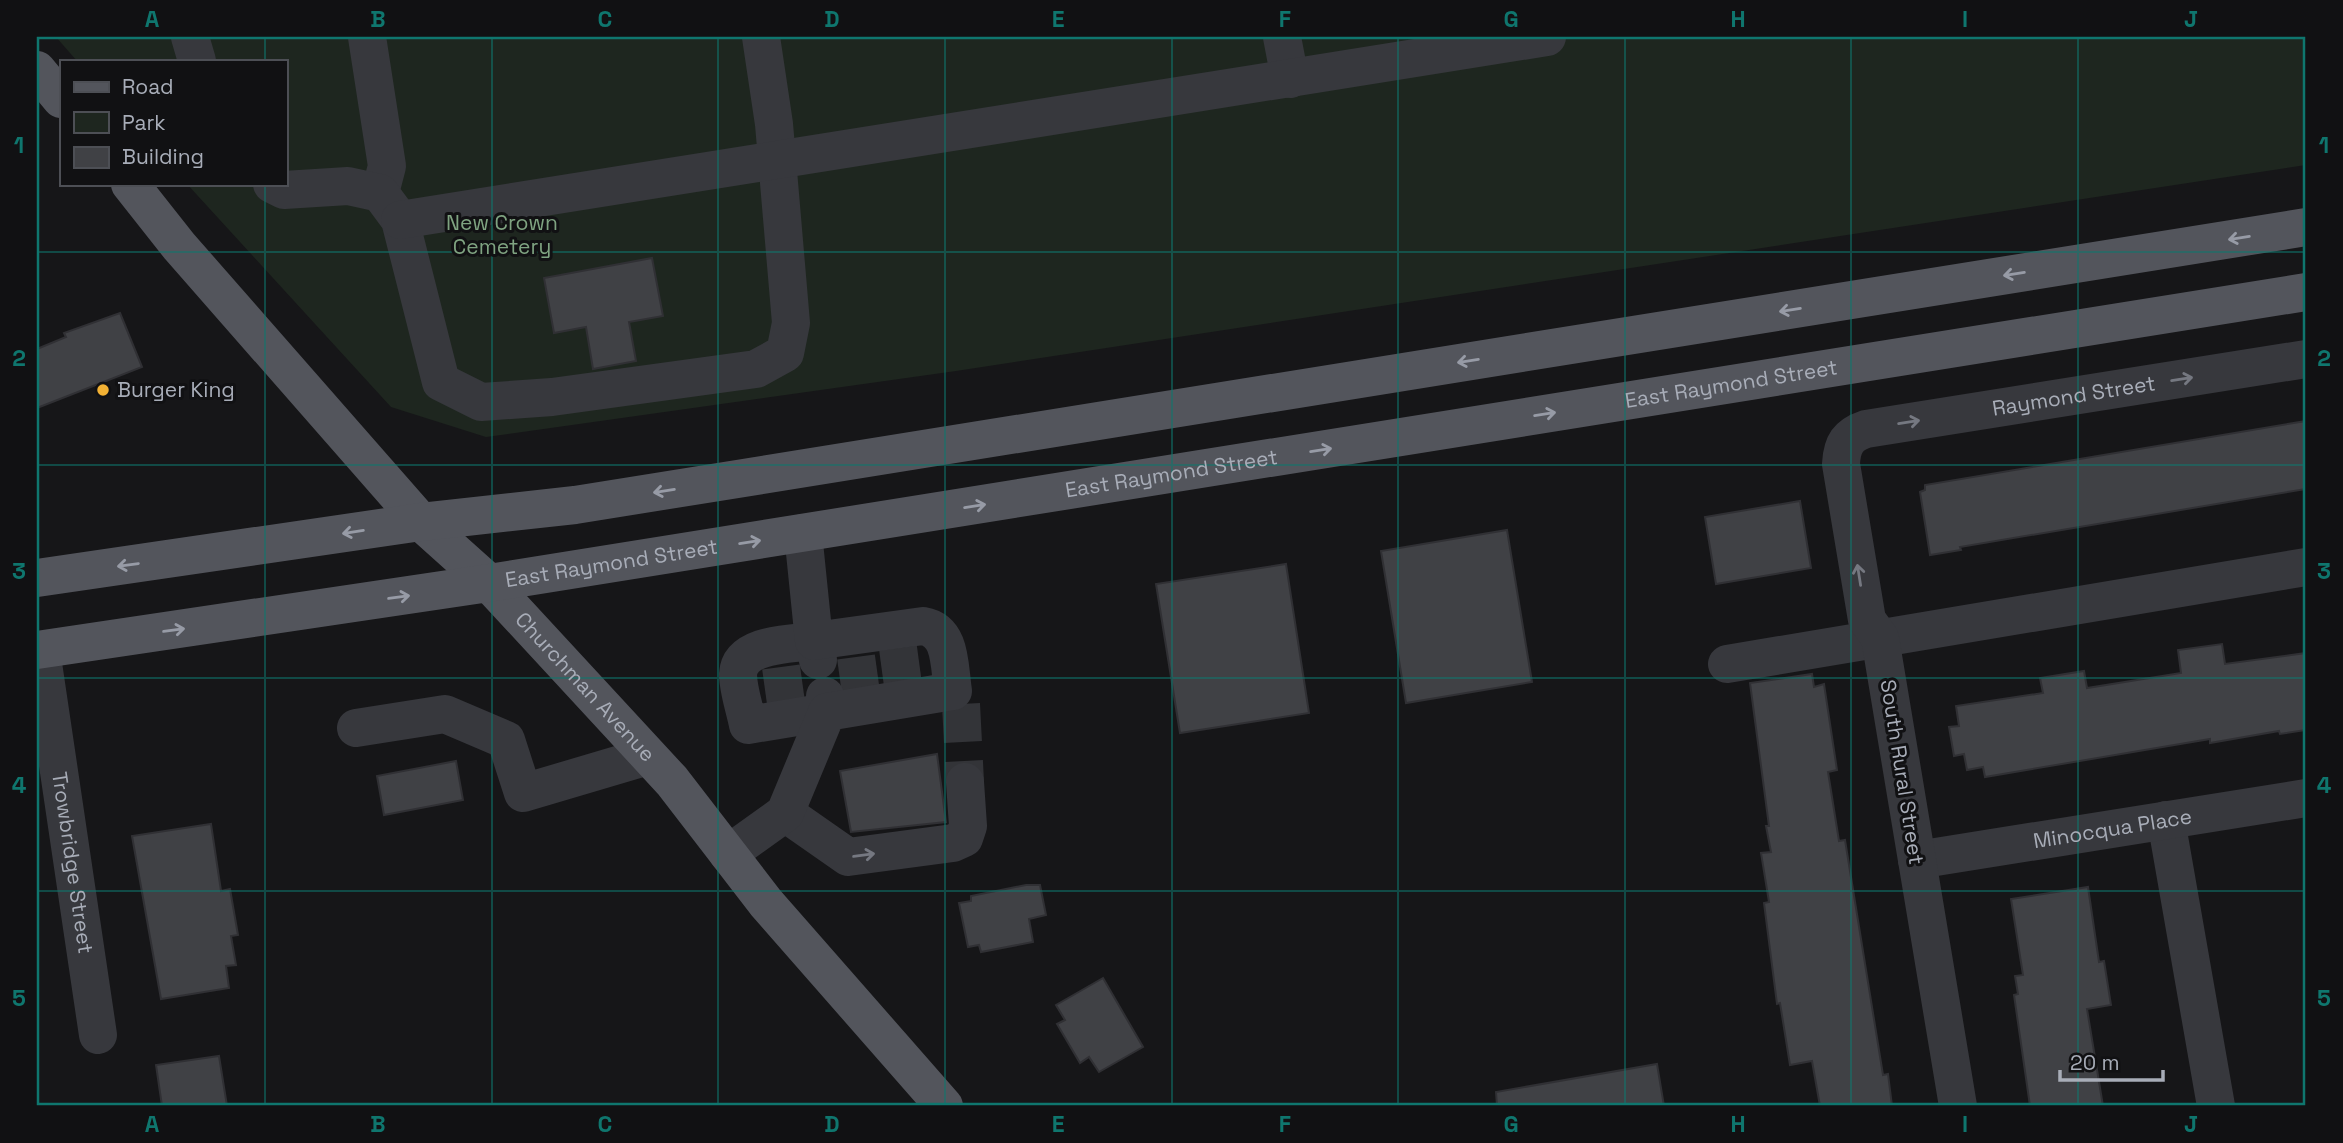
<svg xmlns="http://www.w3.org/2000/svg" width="2343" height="1143" font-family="'Space Grotesk',sans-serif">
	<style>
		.green { fill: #1e261f }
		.building { fill: #404145; stroke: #303034; stroke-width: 2 }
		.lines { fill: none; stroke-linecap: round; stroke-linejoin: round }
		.minor-tunnel { stroke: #333438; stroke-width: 38; stroke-dasharray: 38 19; stroke-linecap: butt }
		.minor { stroke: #37383d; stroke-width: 38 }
		.major { stroke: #53555c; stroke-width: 38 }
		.oneway { stroke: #979ba6 }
		.oneway2 { stroke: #757881 }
		.grid { fill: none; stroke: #0f766e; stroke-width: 2; stroke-opacity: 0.55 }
		.poi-dot { fill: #f2b134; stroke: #111113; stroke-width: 2.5 }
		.labels { text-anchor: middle; stroke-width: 6; stroke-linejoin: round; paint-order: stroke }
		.park-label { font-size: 21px; fill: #7fa381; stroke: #111113 }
		.street-label { font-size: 21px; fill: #a8adb8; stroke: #111113 }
		.poi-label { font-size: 21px; fill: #a8adb8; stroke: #111113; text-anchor: start }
		.neatline { fill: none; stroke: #0f766e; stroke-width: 2.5 }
		.grid-label { font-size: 23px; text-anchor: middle; font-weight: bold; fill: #0f766e }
	</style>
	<rect width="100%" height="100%" fill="#161618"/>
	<!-- green -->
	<polygon class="green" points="56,37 2306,37 2306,165 956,371 486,437 391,407 187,184 285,184 285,61 77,61"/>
	<!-- building -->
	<g class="building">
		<polygon points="652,258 663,316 629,322 636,361 593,369 586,327 554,333 544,278"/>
		<polygon points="120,313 142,367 37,408 37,349 66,337 64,333"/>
		<polygon points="2306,421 2306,489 1960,547 1961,550 1930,555 1920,492 1925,490 1925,485"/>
		<polygon points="1800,501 1811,568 1716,584 1705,517"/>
		<polygon points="1507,530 1532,682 1406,703 1381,551"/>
		<polygon points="1286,564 1309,713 1180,733 1156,584"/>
		<polygon points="2222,644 2225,664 2306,653 2306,730 2280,734 2279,731 2210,743 2210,739 1985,777 1983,767 1967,770 1964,754 1954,756 1949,727 1959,726 1956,706 2043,693 2040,678 2084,671 2087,688 2181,673 2178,650"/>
		<polygon points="1812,674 1814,687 1824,684 1837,770 1828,772 1839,841 1845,840 1883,1075 1888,1074 1892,1106 1820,1106 1812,1061 1790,1065 1780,1003 1777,1004 1764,903 1769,902 1761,853 1771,852 1766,826 1769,826 1750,683"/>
		<polygon points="937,754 946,822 851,832 840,771"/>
		<polygon points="456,761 463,800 384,815 377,776"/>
		<polygon points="211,824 221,891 230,889 238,935 231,936 236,965 226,966 229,988 161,999 132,836"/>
		<polygon points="1026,885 1040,885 1046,915 1029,919 1033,942 981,952 979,945 968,947 959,903 971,901 971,896"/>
		<polygon points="2088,887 2099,962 2104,961 2111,1005 2087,1009 2103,1106 2030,1106 2014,995 2018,994 2015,976 2023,975 2011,899"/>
		<polygon points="1103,978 1143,1047 1099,1072 1089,1057 1080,1063 1057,1024 1065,1020 1056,1005"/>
		<polygon points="219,1056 227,1106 162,1106 156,1065"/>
		<polygon points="1657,1064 1664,1106 1497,1106 1496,1092"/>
	</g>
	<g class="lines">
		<!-- minor-tunnel -->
		<g class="minor-tunnel">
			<polyline points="898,648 903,685"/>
			<polyline points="856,657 861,693"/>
			<polyline points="781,667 786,703"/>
			<polyline points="961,704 965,782"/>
		</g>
		<!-- minor -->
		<g class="minor">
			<polyline points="190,37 197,61"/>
			<polyline points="367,37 387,166 380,193"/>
			<polyline points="1282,37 1290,79"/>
			<polyline points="272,184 284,190 348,186 380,193 400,220 441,382 481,402 552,397 756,369 785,353 791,323 774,124 761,37"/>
			<polyline points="400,220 1547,37"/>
			<path id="s1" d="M 41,650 L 98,1035"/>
			<path d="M 818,660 L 814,641 C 791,644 740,643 738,674 C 738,690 745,709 748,725 L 827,712 L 825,696"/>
			<polyline points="1727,664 2306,567"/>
			<polyline points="356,728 445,714 506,740 523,793 648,756"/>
			<polyline points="785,813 848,857 953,843 964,838 968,826 965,782"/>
			<polyline points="2166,820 2216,1106"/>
			<path d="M 728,854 L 785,813 L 827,712 L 953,691 C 949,666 952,631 923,626 L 814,641 L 803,533"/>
			<path id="s2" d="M 1917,860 L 2306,798"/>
			<path id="s3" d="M 1958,1106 L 1880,638 L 1867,620 L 1841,464 C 1842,444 1848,435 1866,429 L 2306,359"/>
		</g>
		<!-- major -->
		<g class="major">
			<polyline points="37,70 61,99"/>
			<path id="s4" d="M 130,184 L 179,246 L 421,522 L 489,583 L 672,781 L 766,903 L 944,1106"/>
			<polyline points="37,578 421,522 575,505 2306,227"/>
			<path id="s5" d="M 37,650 L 489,583 L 2306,292"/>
		</g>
	</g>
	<!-- one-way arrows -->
	<defs><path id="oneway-shaft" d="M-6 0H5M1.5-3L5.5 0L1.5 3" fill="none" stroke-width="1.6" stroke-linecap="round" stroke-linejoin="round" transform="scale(1.75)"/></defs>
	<g class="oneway">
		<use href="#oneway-shaft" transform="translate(2239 238) rotate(171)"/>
		<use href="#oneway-shaft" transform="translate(2014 274) rotate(171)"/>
		<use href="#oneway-shaft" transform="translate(1790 310) rotate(171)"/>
		<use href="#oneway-shaft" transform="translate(1468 361) rotate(171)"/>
		<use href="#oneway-shaft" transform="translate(1545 414) rotate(-9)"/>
		<use href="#oneway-shaft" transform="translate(1321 450) rotate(-9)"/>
		<use href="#oneway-shaft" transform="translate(664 491) rotate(171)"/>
		<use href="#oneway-shaft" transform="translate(975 506) rotate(-9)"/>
		<use href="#oneway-shaft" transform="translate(353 532) rotate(171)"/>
		<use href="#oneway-shaft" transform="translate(750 542) rotate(-9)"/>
		<use href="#oneway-shaft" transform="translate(128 565) rotate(172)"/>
		<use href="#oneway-shaft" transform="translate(399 597) rotate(-8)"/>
		<use href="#oneway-shaft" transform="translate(174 630) rotate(-8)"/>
	</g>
	<g class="oneway2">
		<use href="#oneway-shaft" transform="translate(2182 379) rotate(-9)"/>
		<use href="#oneway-shaft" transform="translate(1909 422) rotate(-9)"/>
		<use href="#oneway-shaft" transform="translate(1859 575) rotate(-99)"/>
		<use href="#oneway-shaft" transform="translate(864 855) rotate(-8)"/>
	</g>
	<!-- grid -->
	<path class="grid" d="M 265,37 L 265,61M 492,37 L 492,1106M 718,37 L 718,1106M 945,37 L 945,1106M 1172,37 L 1172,1106M 1398,37 L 1398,1106M 1625,37 L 1625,1106M 1851,37 L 1851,1106M 2078,37 L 2078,1106M 265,184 L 265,1106M 37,252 L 2306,252M 37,465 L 2306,465M 37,678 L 2306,678M 37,891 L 2306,891"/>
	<!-- markers -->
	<circle class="poi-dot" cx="103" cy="390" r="7"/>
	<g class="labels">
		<!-- park labels -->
		<g class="park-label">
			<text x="502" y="230">New Crown<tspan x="502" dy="24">Cemetery</tspan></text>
		</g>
		<!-- street labels -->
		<g class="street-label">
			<text dy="7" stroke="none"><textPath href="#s5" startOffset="1715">East Raymond Street</textPath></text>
			<text dy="7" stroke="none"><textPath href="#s3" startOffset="912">Raymond Street</textPath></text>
			<text dy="7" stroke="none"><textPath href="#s5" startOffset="1148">East Raymond Street</textPath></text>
			<text dy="7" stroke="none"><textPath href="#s5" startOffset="581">East Raymond Street</textPath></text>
			<text dy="7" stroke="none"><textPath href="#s4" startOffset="679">Churchman Avenue</textPath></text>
			<text transform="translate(1902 772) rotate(81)" y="7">South Rural Street</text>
			<text dy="7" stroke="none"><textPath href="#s2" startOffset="198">Minocqua Place</textPath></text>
			<text dy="7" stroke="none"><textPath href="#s1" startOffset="215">Trowbridge Street</textPath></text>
		</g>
		<!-- poi labels -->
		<g class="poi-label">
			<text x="117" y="397">Burger King</text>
		</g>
	</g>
	<!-- border -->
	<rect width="2343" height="1143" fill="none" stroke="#111113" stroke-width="77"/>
	<!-- legend -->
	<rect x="60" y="60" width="228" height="126" fill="#111113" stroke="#4d4f55" stroke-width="2"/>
	<rect x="74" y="82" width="35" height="10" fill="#53555c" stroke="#4d4f55" stroke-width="2"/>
	<text x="122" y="94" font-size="21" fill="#a8adb8">Road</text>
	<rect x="74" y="112" width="35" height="21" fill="#1e261f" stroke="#4d4f55" stroke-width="2"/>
	<text x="122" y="130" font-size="21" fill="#a8adb8">Park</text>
	<rect x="74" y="147" width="35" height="21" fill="#404145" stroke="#4d4f55" stroke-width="2"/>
	<text x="122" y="164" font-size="21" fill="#a8adb8">Building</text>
	<!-- scale -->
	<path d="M2060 1070v10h103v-10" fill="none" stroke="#a8adb8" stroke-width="3.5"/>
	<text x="2070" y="1070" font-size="21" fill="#a8adb8" stroke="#111113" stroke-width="5" paint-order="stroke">20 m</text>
	<rect x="38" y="38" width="2266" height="1066" class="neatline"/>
	<g class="grid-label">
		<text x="152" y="27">A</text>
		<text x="378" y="27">B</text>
		<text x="605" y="27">C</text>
		<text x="832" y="27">D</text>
		<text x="1058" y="27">E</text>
		<text x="1285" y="27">F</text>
		<text x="1511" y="27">G</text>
		<text x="1738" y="27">H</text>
		<text x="1965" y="27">I</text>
		<text x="2191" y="27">J</text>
		<text x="19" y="153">1</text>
		<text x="2324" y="153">1</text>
		<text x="19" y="366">2</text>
		<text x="2324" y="366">2</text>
		<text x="19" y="579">3</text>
		<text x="2324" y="579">3</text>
		<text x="19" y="793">4</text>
		<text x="2324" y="793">4</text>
		<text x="19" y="1006">5</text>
		<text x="2324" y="1006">5</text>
		<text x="152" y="1132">A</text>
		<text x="378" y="1132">B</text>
		<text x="605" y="1132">C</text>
		<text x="832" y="1132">D</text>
		<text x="1058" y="1132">E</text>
		<text x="1285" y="1132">F</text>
		<text x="1511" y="1132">G</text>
		<text x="1738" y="1132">H</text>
		<text x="1965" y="1132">I</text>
		<text x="2191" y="1132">J</text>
	</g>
</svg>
